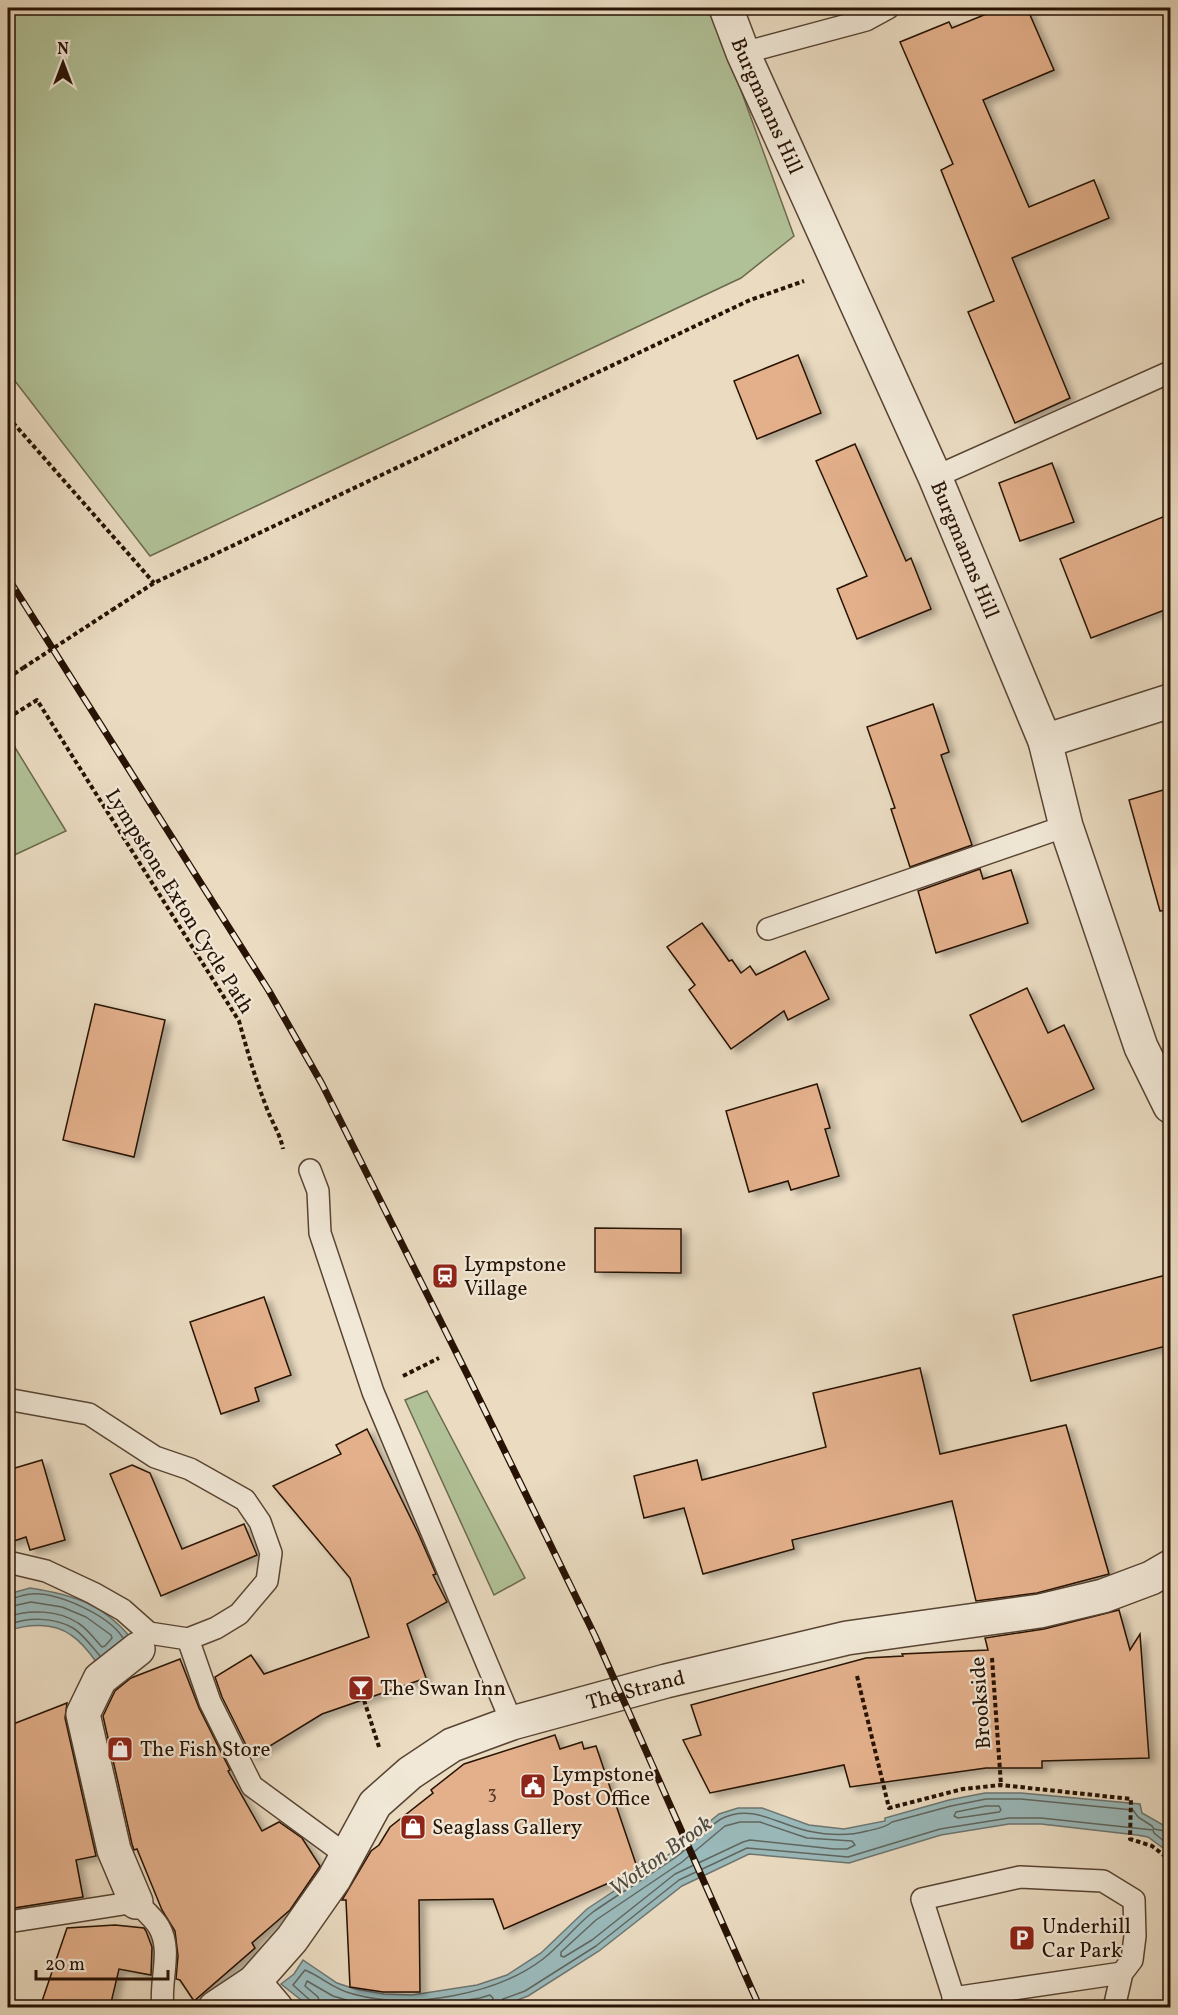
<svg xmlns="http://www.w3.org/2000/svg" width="1178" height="2015" font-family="Vollkorn,serif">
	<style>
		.green { fill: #b1c197; stroke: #6c6a4e; stroke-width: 1.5 }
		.water { fill: #9ab9ba; stroke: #6c7671; stroke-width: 1.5 }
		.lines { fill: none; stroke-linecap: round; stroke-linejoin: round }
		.shore { stroke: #60665f; stroke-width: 1.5 }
		.building { fill: #e3b08b; stroke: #271204; stroke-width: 1.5; filter: url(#shadow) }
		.lane-casing { stroke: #584433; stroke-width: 24 }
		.street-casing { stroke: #584433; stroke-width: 36 }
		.path { stroke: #271204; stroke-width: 4; stroke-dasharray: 4.5 3; stroke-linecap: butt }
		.lane { stroke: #f1e8d7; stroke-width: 21 }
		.street { stroke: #f1e8d7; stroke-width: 33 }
		.rail-casing { stroke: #271204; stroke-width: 7 }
		.rail { stroke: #f1e8d7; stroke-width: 4.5; stroke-dasharray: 14; stroke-linecap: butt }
		.path-bridge { stroke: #271204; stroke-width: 4; stroke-dasharray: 4.5 3; stroke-linecap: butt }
		.labels { text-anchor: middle; stroke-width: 4.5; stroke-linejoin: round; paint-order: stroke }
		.number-label { font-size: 18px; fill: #563a26 }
		.street-label { font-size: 21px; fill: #271204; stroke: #f1e8d7 }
		.poi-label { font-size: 21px; fill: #271204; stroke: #f1e8d7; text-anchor: start }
		.water-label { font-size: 22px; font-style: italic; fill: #4f4c44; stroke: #f1e8d7 }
	</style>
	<defs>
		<filter id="shadow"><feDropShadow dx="6" dy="4" stdDeviation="3" flood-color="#0004"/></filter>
	</defs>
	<rect width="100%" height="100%" fill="#eadbc1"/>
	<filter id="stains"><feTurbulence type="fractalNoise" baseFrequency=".00333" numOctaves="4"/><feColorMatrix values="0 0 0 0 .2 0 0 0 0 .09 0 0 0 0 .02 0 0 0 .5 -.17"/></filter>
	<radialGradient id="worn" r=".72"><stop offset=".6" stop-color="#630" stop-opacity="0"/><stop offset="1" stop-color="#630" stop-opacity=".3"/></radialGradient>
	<!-- green -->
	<g class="green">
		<polygon points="8,8 711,8 794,236 741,278 150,556 8,372"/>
		<polygon points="8,736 66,831 8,858"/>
		<polygon points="427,1391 525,1578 494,1595 405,1400"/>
	</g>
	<!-- water -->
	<g class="water">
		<path d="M 30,1588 C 74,1595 102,1603 132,1639 L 97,1663 C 90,1653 82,1642 71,1635 C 53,1622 27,1624 8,1631 L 8,1594 Z"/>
		<polygon points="985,1793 1021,1793 1140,1804 1142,1813 1163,1825 1170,1826 1170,1853 1148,1837 1137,1835 1041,1824 1009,1824 941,1835 849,1863 749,1854 682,1886 599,1951 528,1996 499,2007 310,2007 281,1984 294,1974 303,1960 337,1983 355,1989 384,1994 412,1995 477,1985 507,1975 541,1953 587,1909 674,1851 719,1814 738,1808 762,1808 809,1825 844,1829 885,1821 885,1818 949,1800"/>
	</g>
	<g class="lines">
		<!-- shore -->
		<g class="shore">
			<path d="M 8,1599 C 15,1599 23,1594 31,1594 C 57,1592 109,1615 123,1638"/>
			<path d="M 8,1607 L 31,1602 L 62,1607 L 86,1617 L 111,1635 L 112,1638 L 105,1646 L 102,1647 C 94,1639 88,1629 78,1623 C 59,1610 28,1609 8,1617"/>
			<path d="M 8,1625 C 27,1617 54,1617 73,1628 C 84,1635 92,1647 100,1656"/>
			<polygon points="986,1806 999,1806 1001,1810 999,1812 958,1818 954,1816 956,1812"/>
			<polygon points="740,1822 760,1822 807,1838 852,1841 855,1845 847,1849 834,1849 750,1840 743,1842 675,1874 592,1940 564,1957 561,1956 561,1952 596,1920 682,1862 725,1826"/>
			<path d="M 313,2008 L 311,2001 L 293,1985 L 305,1970 C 322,1977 333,1989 353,1994 C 410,2010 496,1995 543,1959 C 561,1945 575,1926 593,1912 C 620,1893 649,1876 676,1857 C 691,1846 706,1828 721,1819 C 752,1803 779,1825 808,1831 C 827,1835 849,1836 867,1831 C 876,1829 885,1828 892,1822 L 951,1806 L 986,1799 L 1021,1799 L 1133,1810 L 1138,1817 L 1152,1826 L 1154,1829 L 1170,1832"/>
			<polyline points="321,2008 318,1997 305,1986 307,1981 333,1996 353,2002 388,2008"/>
			<polyline points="417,2008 480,1998 490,1995 493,1998 491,2008"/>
			<polyline points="499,2008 500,2003 503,1999 525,1991 596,1946 679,1880 747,1848 848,1857 940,1829 1009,1818 1041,1818 1153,1830 1154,1833 1170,1846"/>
		</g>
	</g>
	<!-- building -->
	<g class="building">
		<polygon points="1001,8 1027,8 1054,70 983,100 1029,207 1094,180 1109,218 1012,258 1070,398 1015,423 968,312 994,301 941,170 953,164 900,42 949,22 952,28"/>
		<polygon points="798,355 821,413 757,439 734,381"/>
		<polygon points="855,444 906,561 911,558 931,609 857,639 837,589 867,576 816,461"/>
		<polygon points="1052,463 1074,522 1020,541 999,483"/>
		<polygon points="1170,514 1170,608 1091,638 1060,559"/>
		<polygon points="933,704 949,752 941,755 972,845 910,867 891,809 895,808 867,727"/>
		<polygon points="1170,788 1170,910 1160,911 1129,800"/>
		<polygon points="980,869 983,879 1011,870 1028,923 936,953 918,891"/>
		<polygon points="702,923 729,961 732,960 741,973 750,966 756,975 805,951 829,999 788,1020 784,1011 731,1049 689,990 695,985 667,947"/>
		<polygon points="1027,988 1048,1033 1064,1025 1094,1089 1022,1122 970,1015"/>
		<polygon points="95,1004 165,1020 134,1157 63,1140"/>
		<polygon points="817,1084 830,1128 825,1129 839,1176 791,1190 788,1181 749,1192 726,1111"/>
		<polygon points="595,1228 681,1229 681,1273 595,1272"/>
		<polygon points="1170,1274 1170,1345 1031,1381 1013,1315"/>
		<polygon points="264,1297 291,1375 255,1388 259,1401 221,1414 190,1322"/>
		<polygon points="920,1368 940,1454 1066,1425 1109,1574 1037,1593 976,1601 952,1501 792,1540 794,1549 703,1574 684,1508 644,1518 634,1476 697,1460 702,1480 826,1447 813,1393"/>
		<polygon points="367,1429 418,1533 436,1574 433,1575 447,1602 407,1624 426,1678 322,1714 252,1757 222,1697 215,1677 251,1655 264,1674 369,1637 350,1578 273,1486 341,1454 336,1445"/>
		<polygon points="42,1460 65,1540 30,1550 26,1537 8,1543 8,1470"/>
		<polygon points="132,1465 150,1473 182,1549 244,1524 257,1555 161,1596 110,1474"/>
		<polygon points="1119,1610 1130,1650 1140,1634 1149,1758 1042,1761 1042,1768 986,1768 850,1787 844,1765 710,1793 683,1740 701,1735 691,1705 866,1658 903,1656 902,1654 988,1650 985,1638 1044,1629"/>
		<polygon points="180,1659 199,1708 230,1770 228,1771 262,1831 279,1822 302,1838 320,1866 290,1910 252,1943 255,1948 194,2001 180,1980 176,1979 178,1956 175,1931 162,1910 137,1849 134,1850 132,1844 103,1716 115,1691 131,1678"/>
		<polygon points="67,1703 65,1718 96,1856 76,1860 83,1897 8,1909 8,1726"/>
		<polygon points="555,1735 560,1749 582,1742 584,1749 596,1746 639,1873 611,1882 504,1929 493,1899 419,1900 420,1992 383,1992 350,1987 346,1900 342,1900 371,1851 379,1845 390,1827 433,1793 431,1790 464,1764"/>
		<polygon points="115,1925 144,1928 146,1931 152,1947 151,1975 119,1969 110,2007 40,2007 67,1928"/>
	</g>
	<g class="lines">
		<defs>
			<g id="lane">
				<polyline points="743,53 866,20 888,8"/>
				<polyline points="935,477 1170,372"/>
				<polyline points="768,929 1066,826"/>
				<polyline points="310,1170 318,1191 320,1233 373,1392 512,1723"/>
				<polyline points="8,1562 46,1571 93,1593 123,1610 149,1633 188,1639 216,1628 239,1614 267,1581 271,1553 260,1522 245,1500 190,1469 155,1457 89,1414 12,1400"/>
				<polyline points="188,1639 210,1702 252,1786 346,1855"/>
				<path d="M 8,1922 L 136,1902 C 143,1909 154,1918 159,1927 C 173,1951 159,1981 163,2008"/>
				<polyline points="953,1998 1122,1973"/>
				<polyline points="957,2008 922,1899 1020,1877 1103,1881 1134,1900 1135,1936 1132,1960 1122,1973 1114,2008"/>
			</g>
			<g id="street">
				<path id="s1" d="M 726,8 L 743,53 L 935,477 L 1045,741 L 1066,826 L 1141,1047 L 1170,1106"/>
				<polyline points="1045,741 1170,701"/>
				<polyline points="136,1902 114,1850 83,1714 100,1679 138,1649"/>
				<polyline points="254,1982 276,2008"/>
				<path id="s2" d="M 215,2008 L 254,1982 L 292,1939 L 334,1879 L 375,1804 L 410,1773 L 452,1745 L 512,1723 L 666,1681 L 847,1638 L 1040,1611 L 1103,1596 L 1151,1578 L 1170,1567"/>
			</g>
		</defs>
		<!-- lane casing -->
		<use href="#lane" class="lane-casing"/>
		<!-- street casing -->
		<use href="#street" class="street-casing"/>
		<!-- path -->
		<g class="path">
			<polyline points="8,417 154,583"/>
			<polyline points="112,610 154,583 750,300 804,281"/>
			<polyline points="8,678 23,668"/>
			<path d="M 8,718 L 37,700 L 239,1021 C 247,1050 255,1078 266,1106 C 271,1121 280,1133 283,1149"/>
			<polyline points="403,1376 439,1358"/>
			<polyline points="992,1658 1001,1785"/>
			<polyline points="857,1676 889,1808 963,1789 1001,1785 1131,1799 1130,1839 1152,1846 1170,1860"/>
			<polyline points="364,1700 379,1747"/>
		</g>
		<!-- lane -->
		<use href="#lane" class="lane"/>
		<!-- street -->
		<use href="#street" class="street"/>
		<defs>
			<polyline id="rail" points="8,578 269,991 322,1084 469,1378 595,1636 760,2008"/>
		</defs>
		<!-- rail casing -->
		<use href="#rail" class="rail-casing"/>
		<!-- rail -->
		<use href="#rail" class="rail"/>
		<!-- path-bridge -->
		<polyline class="path-bridge" points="23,668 112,610"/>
	</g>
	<!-- icons -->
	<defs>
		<symbol id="station-square" viewBox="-11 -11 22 22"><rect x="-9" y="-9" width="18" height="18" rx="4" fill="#8f2418" stroke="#f1e8d7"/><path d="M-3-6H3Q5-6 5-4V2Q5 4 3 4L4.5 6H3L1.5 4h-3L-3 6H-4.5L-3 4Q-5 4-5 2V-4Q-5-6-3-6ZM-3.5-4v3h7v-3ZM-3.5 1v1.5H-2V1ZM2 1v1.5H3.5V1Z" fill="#fff"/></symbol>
		<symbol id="bar-square" viewBox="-11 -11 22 22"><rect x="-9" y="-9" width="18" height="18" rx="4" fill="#8f2418" stroke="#f1e8d7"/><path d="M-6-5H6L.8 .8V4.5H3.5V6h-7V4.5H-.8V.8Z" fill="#fff"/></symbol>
		<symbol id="shop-square" viewBox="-11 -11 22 22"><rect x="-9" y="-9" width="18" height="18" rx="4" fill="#8f2418" stroke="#f1e8d7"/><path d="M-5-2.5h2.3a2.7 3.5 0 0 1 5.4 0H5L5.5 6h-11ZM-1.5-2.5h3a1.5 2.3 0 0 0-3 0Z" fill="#fff"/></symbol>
		<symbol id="civic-square" viewBox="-11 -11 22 22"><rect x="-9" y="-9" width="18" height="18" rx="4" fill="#8f2418" stroke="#f1e8d7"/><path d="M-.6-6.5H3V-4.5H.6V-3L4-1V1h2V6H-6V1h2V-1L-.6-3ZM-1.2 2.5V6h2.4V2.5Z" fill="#fff"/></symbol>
		<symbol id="parking-square" viewBox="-11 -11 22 22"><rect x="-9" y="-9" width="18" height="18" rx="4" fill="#8f2418" stroke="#f1e8d7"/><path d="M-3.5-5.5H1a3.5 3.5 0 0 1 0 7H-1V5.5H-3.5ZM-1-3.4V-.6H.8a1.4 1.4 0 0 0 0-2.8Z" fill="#fff"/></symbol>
	</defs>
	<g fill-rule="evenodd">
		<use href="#station-square" x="430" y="1261" width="30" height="30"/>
		<use href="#bar-square" x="346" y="1673" width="30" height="30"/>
		<use href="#shop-square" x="105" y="1734" width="30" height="30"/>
		<use href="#civic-square" x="518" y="1771" width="30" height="30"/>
		<use href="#shop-square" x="398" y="1812" width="30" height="30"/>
		<use href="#parking-square" x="1007" y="1923" width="30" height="30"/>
	</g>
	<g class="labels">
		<!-- number labels -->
		<g class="number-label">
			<text x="492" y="1799">3</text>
		</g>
		<!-- street labels -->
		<g class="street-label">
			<text dy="7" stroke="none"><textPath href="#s1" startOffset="106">Burgmanns Hill</textPath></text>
			<text dy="7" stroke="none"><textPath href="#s1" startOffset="592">Burgmanns Hill</textPath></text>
			<text transform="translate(180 901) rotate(58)" y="7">Lympstone Exton Cycle Path</text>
			<text dy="7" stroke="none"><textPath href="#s2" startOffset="552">The Strand</textPath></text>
			<text transform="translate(980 1703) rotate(-94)" y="7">Brookside</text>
		</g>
		<!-- poi labels -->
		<g class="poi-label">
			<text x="464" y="1271">Lympstone<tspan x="464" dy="24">Village</tspan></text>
			<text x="380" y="1695">The Swan Inn</text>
			<text x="140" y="1756">The Fish Store</text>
			<text x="552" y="1781">Lympstone<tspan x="552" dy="24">Post Office</tspan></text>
			<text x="432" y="1834">Seaglass Gallery</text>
			<text x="1042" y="1933">Underhill<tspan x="1042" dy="24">Car Park</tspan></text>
		</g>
		<!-- water labels -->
		<g class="water-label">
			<text transform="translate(660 1855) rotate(-36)" y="8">Wotton Brook</text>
		</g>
	</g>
	<!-- margin -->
	<rect width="1178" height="2015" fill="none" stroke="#eadbc1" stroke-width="30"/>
	<rect x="9" y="9" width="1160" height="1997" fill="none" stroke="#271204" stroke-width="3"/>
	<rect x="15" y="15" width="1148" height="1985" fill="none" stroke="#271204" stroke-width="1.5"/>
	<!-- north arrow -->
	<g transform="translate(63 63)" stroke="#f1e8d7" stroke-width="4.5" paint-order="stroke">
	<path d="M0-4.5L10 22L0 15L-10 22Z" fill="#271204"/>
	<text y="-9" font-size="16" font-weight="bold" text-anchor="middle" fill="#271204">N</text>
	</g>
	<!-- scale -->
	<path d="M36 1970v9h132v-9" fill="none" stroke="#271204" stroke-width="3"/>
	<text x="45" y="1970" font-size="18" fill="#271204" stroke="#f1e8d7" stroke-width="4.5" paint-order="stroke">20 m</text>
	<rect width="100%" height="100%" filter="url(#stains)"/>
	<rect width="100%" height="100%" fill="url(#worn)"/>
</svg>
